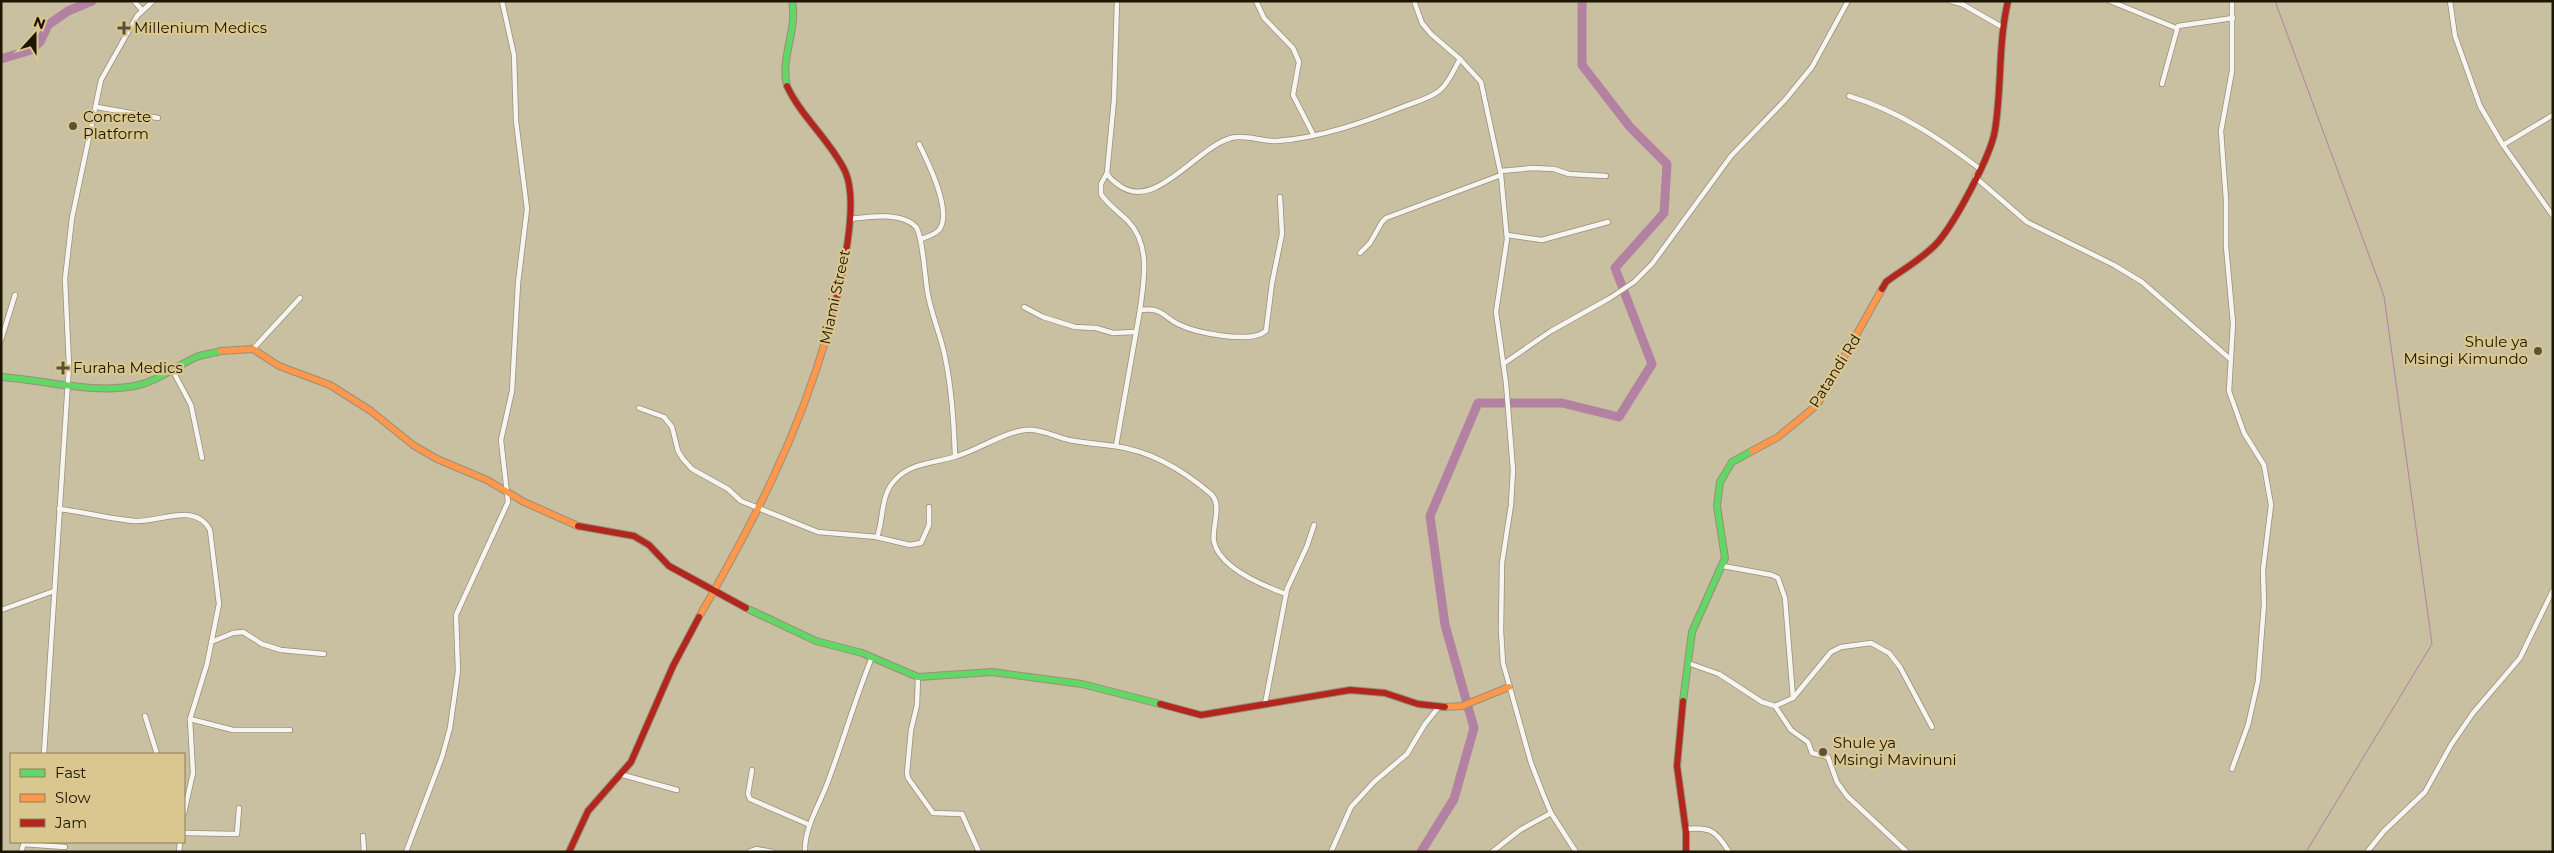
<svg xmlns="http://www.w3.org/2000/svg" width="2554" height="853" font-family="Montserrat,sans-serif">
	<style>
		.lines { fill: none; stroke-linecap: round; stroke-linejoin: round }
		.stream { stroke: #b381a1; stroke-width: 1 }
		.river { stroke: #b381a1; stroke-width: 9 }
		.street-casing { stroke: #989079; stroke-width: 6 }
		.fast-casing { stroke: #989079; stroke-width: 8 }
		.slow-casing { stroke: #989079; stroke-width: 8 }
		.jam-casing { stroke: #989079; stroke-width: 8 }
		.street { stroke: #f7f5f1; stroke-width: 4.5 }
		.fast { stroke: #63d668; stroke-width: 6 }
		.slow { stroke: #ff974d; stroke-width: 6 }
		.jam { stroke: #b3261e; stroke-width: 6 }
		.poi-dot { fill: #59513a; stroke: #dac790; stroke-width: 2 }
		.labels { text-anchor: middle; stroke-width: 4.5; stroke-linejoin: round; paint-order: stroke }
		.poi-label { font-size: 15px; fill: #1d1602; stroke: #dac790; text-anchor: start }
		.street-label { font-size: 15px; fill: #1d1602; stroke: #dac790 }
	</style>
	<rect width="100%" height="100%" fill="#c9bfa1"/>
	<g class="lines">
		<!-- stream -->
		<polyline class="stream" points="2275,1 2384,296 2432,644 2306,852"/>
		<!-- river -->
		<g class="river">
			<polyline points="1,59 31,50 40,42 48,25 68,11 92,1"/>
			<polyline points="1421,852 1454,799 1474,728 1445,625 1430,516 1478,403 1562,403 1619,417 1652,364 1615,268 1664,213 1667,164 1630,127 1582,65 1582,1"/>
		</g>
		<defs>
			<g id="street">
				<polyline points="134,1 142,10"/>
				<path d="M 1117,1 L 1114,100 L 1107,173 C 1109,179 1115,182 1120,186 C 1156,211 1197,147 1231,138 C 1246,134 1262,142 1277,141 C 1320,138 1365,122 1405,106 C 1416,102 1430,98 1439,91 C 1449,83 1454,69 1460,59"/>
				<polyline points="1256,1 1264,18 1293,48 1299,62 1293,95 1313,134"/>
				<polyline points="1414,1 1422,23 1431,34 1460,59 1481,82 1501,175 1507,239 1496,312 1506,383 1513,470 1511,505 1502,563 1501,631 1503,663 1531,763 1543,794 1551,813 1576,852"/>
				<polyline points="1951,1 1962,4 2002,27"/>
				<polyline points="2110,1 2176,28"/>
				<polyline points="2450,1 2455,36 2480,106 2503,145 2553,216"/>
				<polyline points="2162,84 2178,26 2233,18"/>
				<path d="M 1849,96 C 1899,111 1939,138 1980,169"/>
				<polyline points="97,107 158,118"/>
				<path d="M 919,144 C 928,162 953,212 939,230 C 934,235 927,237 921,239"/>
				<polyline points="2503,145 2553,115"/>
				<polyline points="1501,171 1533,168 1554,169 1569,174 1606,176"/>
				<path d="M 1107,173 L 1101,184 L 1101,194 C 1107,204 1119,212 1128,221 C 1151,245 1144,280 1140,310"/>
				<polyline points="1975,177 2027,222 2114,265 2142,282 2229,358"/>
				<path d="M 850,219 C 868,217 902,211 916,227 C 923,236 925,281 928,295 C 932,316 941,336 945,357 C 952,390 954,424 955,456"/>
				<polyline points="1507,235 1542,240 1608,222"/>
				<polyline points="1360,253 1370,243 1382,222 1386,218 1501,175"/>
				<polyline points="1024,307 1043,317 1075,327 1096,328 1113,333 1135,332"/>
				<polyline points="1,340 15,295"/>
				<polyline points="253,349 300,298"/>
				<polyline points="1503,364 1551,331 1610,298 1634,282 1652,264 1731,156 1785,100 1812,67 1848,1"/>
				<polyline points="173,371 191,405 202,458"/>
				<path d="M 639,408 L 664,417 L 672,427 L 678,451 L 683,459 L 692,469 L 728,489 L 741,501 L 818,532 L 877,537 C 884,519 880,495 895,480 C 910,463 934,463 954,457 C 979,450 999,434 1025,430 C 1039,428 1056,437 1069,440 C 1084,443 1099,444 1114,446 C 1152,451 1183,470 1211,494 C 1223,505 1211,529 1214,542 C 1220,568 1264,586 1286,594"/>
				<path d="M 1116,446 L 1140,310 C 1162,307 1162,316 1178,324 C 1196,333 1250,344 1266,331 L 1272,283 L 1282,234 L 1280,197"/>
				<path d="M 59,509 C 84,512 110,519 135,521 C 159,523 195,501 210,530 L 219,604 L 207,664 L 190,719 L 193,773 L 184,813"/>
				<polyline points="876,537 910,545 921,543 929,525 929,507"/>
				<polyline points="1723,566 1772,575 1778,578 1785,598 1793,698"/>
				<polyline points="1,610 54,591"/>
				<polyline points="211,642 233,633 243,632 262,644 281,650 324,654"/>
				<polyline points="1688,663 1719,674 1762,702 1775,706 1793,698 1831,652 1841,647 1871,643 1889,653 1900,667 1932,727"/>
				<polyline points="918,677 917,705 911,730 907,773 908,778 933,813 962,814 979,852"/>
				<polyline points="1265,704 1287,589 1307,546 1314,525"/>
				<polyline points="1775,706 1791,730 1808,742 1812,753 1828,757 1837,782 1847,796 1907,852"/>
				<polyline points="145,716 157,754"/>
				<polyline points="190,719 233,730 290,730"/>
				<polyline points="44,754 69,365 65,279 72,218 101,80 137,16 153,1"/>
				<polyline points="2232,769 2248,725 2258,681 2264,604 2263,570 2271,505 2264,465 2244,433 2229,391 2233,323 2226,246 2226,200 2221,131 2232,71 2232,1"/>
				<polyline points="752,770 748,794 750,799 810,825"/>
				<polyline points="623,775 677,790"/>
				<path d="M 1686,829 C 1710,827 1716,830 1729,852"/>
				<polyline points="184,833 237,834 239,808"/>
				<polyline points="363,836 364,852"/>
				<polyline points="23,844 65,847"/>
				<polyline points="21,852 24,843"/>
				<polyline points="179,852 180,842"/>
				<polyline points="406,852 442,757 450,728 458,671 456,615 508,502 501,440 512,391 518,283 527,209 516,121 514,55 502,1"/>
				<polyline points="748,852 756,849 773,852"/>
				<path d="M 805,852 C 804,828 819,806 827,784 C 843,742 855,699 872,657"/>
				<polyline points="1331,852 1351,807 1374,782 1407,754 1425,724 1438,708"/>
				<polyline points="1492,852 1520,830 1551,813"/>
				<polyline points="2367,852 2384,831 2425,792 2451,745 2473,713 2520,658 2553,590"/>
			</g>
			<g id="fast">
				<path d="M 787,86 C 780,57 798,29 792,1"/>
				<path d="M 1,377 C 45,380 96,395 139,385 C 161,380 178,364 199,356 C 206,354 214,353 221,351"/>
				<polyline points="746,608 816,641 862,653 918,677 992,672 1082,684 1160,704"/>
				<polyline points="1683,701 1692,632 1725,558 1717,506 1720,482 1732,462 1752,451"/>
			</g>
			<g id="slow">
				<polyline points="221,351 253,349 279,366 330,385 371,411 413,445 437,459 487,480 524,502 578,526"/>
				<polyline points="1752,451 1778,437 1817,405 1882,289"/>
				<path d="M 699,617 C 753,523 798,437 828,332"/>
				<polyline points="1445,707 1462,706 1509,687"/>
			</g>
			<g id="jam">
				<path d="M 787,86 C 802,118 830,140 845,171 C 861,205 838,295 828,332"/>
				<path d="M 1882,289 L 1886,282 C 1902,270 1924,258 1938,242 C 1955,222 1991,156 1995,130 C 2002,87 1998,43 2008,1"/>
				<polyline points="578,526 634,536 649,545 669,566 746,608"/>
				<polyline points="1683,701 1677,766 1686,832 1686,852"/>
				<polyline points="1160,704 1201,715 1350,690 1385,693 1418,704 1445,707"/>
				<polyline points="569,852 588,811 631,762 673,666 699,617"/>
			</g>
		</defs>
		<!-- street casing -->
		<use href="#street" class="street-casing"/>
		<!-- fast casing -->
		<use href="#fast" class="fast-casing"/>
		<!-- slow casing -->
		<use href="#slow" class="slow-casing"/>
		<!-- jam casing -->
		<use href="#jam" class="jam-casing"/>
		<!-- street -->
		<use href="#street" class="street"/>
		<!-- fast -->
		<use href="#fast" class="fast"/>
		<!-- slow -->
		<use href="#slow" class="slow"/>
		<!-- jam -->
		<use href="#jam" class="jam"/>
	</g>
	<!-- markers -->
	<g class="poi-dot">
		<path d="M121.5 20.5h5v5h5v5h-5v5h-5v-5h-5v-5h5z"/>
		<circle cx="73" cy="126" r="5"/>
		<circle cx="2538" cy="351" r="5"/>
		<path d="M60.5 360.5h5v5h5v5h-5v5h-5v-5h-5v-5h5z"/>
		<circle cx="1823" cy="752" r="5"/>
	</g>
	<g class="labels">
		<!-- poi labels -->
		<g class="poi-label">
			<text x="134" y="33">Millenium Medics</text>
			<text x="83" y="122">Concrete<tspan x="83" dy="17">Platform</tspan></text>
			<text x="2528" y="347" text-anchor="end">Shule ya<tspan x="2528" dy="17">Msingi Kimundo</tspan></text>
			<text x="73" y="373">Furaha Medics</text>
			<text x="1833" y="748">Shule ya<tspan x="1833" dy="17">Msingi Mavinuni</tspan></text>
		</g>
		<!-- street labels -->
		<g class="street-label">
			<text transform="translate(835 297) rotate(-78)" y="5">Miami Street</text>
			<text transform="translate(1835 371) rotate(-58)" y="5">Patandi Rd</text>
		</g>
	</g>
	<!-- border -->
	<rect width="2554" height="853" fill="none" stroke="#1d1602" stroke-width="5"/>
	<!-- legend -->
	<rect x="10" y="753" width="175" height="90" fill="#dac790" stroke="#8e8057"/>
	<rect x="20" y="769" width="25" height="8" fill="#63d668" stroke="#8e8057"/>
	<text x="55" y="778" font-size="15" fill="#1d1602">Fast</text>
	<rect x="20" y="794" width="25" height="8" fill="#ff974d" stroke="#8e8057"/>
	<text x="55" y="803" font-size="15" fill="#1d1602">Slow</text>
	<rect x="20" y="819" width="25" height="8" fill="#b3261e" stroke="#8e8057"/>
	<text x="55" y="828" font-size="15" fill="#1d1602">Jam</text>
	<!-- north arrow -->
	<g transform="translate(35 35) rotate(21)" stroke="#dac790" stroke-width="4" paint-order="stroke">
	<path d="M0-4L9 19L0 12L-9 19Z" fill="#1d1602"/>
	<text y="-8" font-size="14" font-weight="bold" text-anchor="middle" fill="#1d1602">N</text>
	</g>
</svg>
